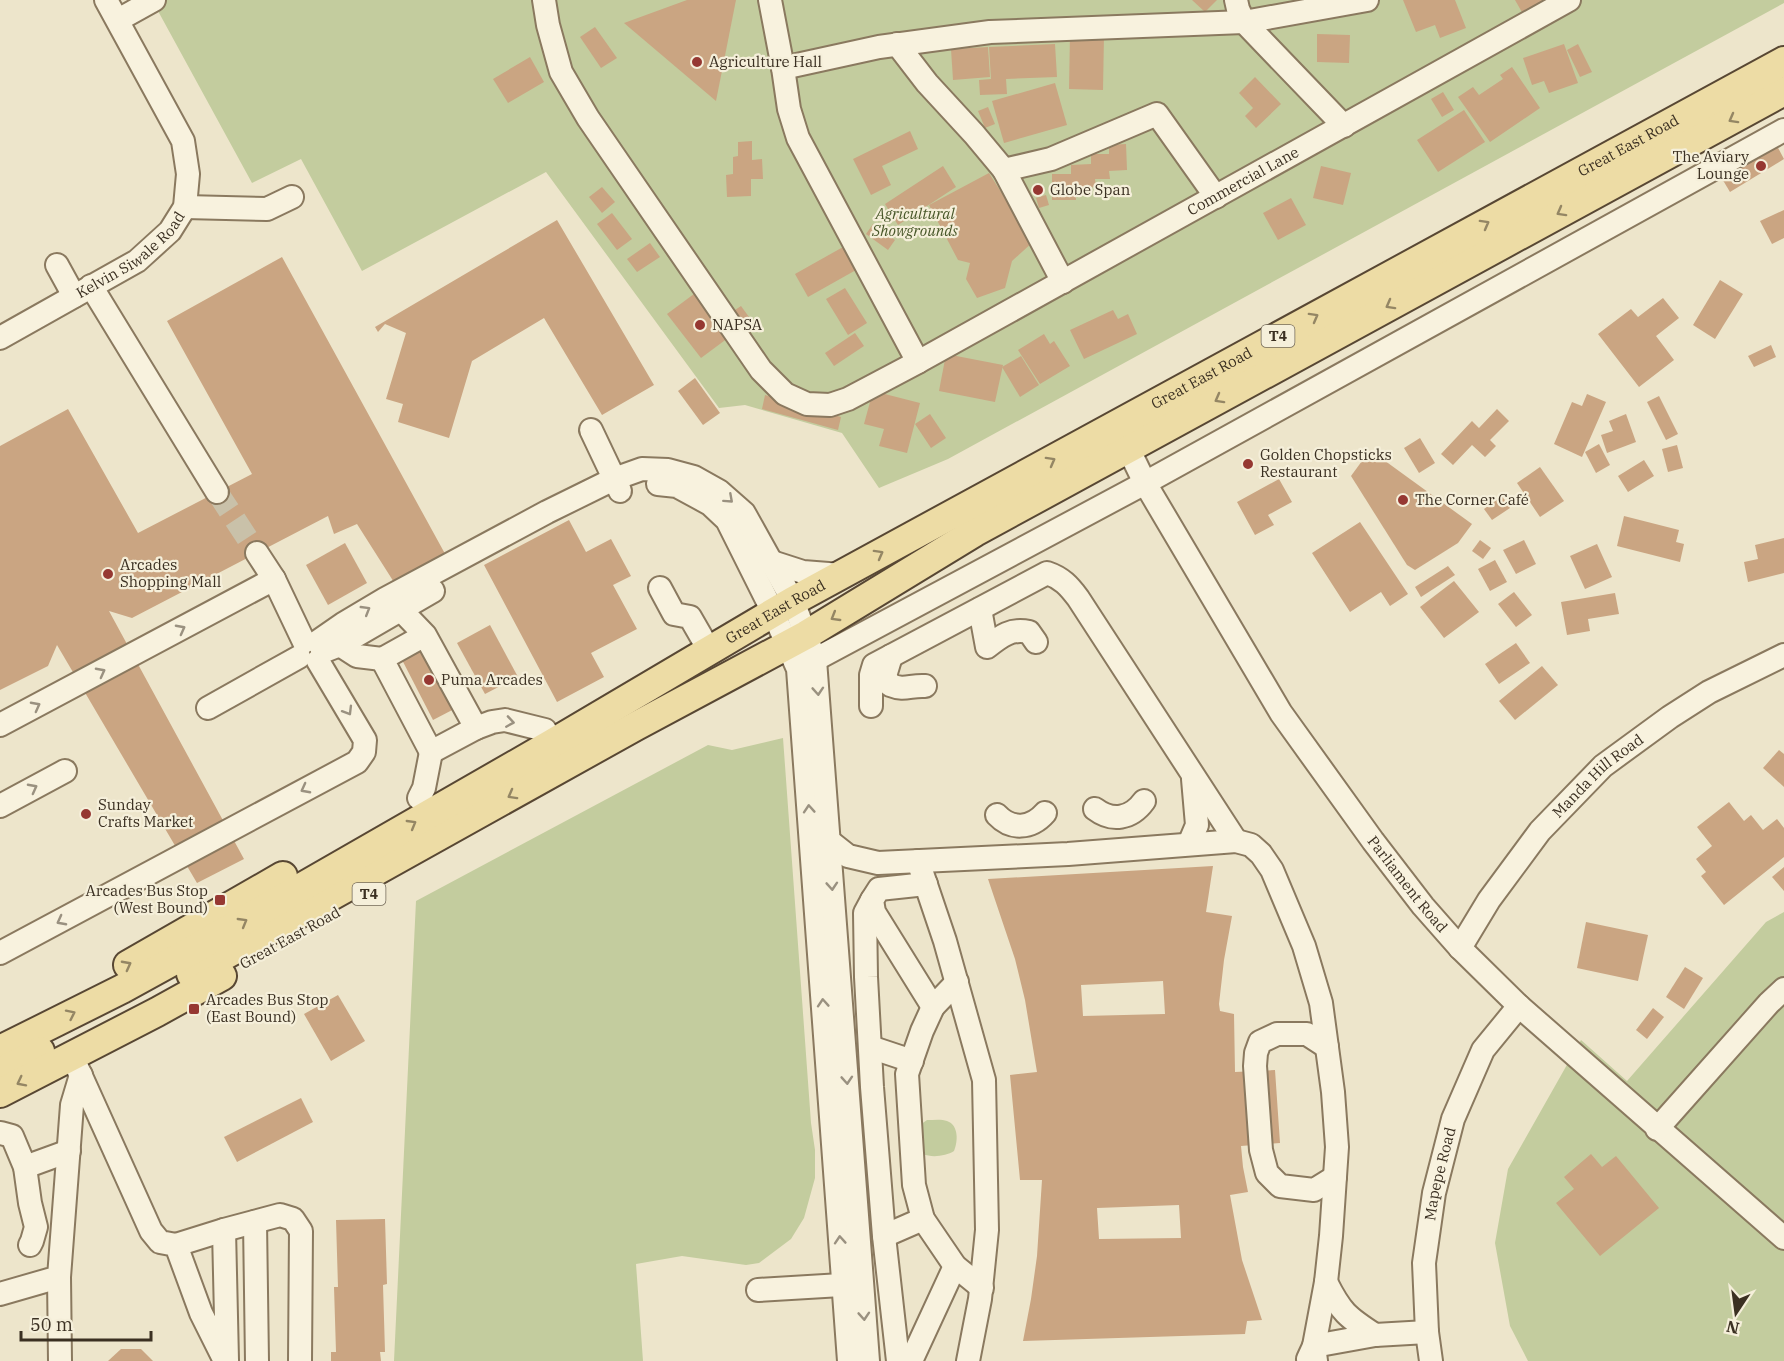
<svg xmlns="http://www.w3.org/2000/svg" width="1784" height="1361" font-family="'IBM Plex Serif',serif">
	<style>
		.green { fill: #c3cc9e }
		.building { fill: #caa582; fill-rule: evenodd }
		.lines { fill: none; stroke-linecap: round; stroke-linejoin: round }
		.minor-tunnel { stroke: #c9c1a9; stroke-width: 22; stroke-dasharray: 22 11; stroke-linecap: butt }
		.minor-casing { stroke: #8a795f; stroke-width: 26 }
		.major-casing { stroke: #584733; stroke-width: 32 }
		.minor { stroke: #f8f2de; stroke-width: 22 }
		.major { stroke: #eddca5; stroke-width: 28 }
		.oneway { stroke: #948664 }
		.oneway2 { stroke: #9a9180 }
		.poi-dot { fill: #963832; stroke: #f5efda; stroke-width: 2 }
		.labels { text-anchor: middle; stroke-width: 4.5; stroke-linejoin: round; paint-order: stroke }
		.shield { fill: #f5efda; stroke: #736959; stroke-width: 1.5 }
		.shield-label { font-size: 14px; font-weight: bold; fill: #3b3022 }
		.poi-label { font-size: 15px; fill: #3b3022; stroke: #f5efda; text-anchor: start }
		.street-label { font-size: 15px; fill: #3b3022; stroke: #f5efda }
		.park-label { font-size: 15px; font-style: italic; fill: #485729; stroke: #f5efda }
	</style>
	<rect width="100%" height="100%" fill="#ede5cb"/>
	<!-- green -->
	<g class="green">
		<polygon points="152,0 1784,0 1784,3 948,459 879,488 842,433 745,405 719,408 546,172 362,271 301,159 252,183"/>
		<polygon points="783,738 811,1123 815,1150 815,1178 804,1218 791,1239 759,1263 746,1265 682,1256 636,1264 643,1361 394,1361 416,901 708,745 732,750"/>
		<polygon points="1784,912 1784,1361 1528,1361 1510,1326 1495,1243 1508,1169 1581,1040 1627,1081 1766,922"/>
		<path d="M 927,1120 C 934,1120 942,1119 947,1121 C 959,1125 958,1142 954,1151 C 946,1156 932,1158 923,1154 L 920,1125 Z"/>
	</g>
	<!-- building -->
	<g class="building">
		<polygon points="687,0 736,0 716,101 624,23"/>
		<polygon points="1192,0 1217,0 1205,12"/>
		<polygon points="1403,0 1455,0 1466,28 1440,38 1435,25 1416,32"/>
		<polygon points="1515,0 1547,0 1523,14"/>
		<polygon points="595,27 617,58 601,68 580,37"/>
		<polygon points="1070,34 1104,35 1103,90 1069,89"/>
		<polygon points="1317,34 1350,35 1349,63 1317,62"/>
		<polygon points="1055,44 1057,77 1006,79 1007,94 980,95 979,80 991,79 989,47"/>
		<polygon points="1564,44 1578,83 1549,93 1544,81 1532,85 1523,58"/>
		<polygon points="1578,44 1592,72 1580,77 1567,50"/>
		<polygon points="988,47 990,77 953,80 951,49"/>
		<polygon points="530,57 544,82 508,103 493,79"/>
		<polygon points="1512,67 1540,108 1490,142 1458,97 1473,87 1479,95 1503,79 1500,75"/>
		<polygon points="1255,77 1281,104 1256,128 1245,116 1253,108 1239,93"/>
		<polygon points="1055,83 1067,125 1004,143 992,101"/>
		<polygon points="1443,92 1454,110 1442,117 1431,99"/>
		<polygon points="988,107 995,124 985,128 978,111"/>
		<polygon points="1464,110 1485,142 1438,172 1417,140"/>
		<polygon points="910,131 918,149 882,166 891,185 871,195 853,159"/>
		<polygon points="752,141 752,160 762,159 763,179 751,179 751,196 727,197 726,175 733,174 733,157 738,156 738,142"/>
		<polygon points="1126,144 1127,170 1109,171 1110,179 1095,179 1096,187 1076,188 1076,200 1052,200 1052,174 1071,174 1071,165 1091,164 1091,154 1109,154 1109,145"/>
		<polygon points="1776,144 1784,159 1730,192 1721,177"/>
		<polygon points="943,166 956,187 898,225 885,204"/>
		<polygon points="1321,166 1351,173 1343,205 1313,198"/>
		<polygon points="989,173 1033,242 1012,261 1005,288 977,298 966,279 970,263 958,260 929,205"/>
		<polygon points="602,187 615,202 602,213 589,197"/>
		<polygon points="1046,195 1049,205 1039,208 1036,198"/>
		<polygon points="1291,198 1306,225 1278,240 1263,213"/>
		<polygon points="1784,210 1784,238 1772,244 1760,221"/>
		<polygon points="612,213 632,239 617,250 597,224"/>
		<polygon points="557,220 654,385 602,415 544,318 472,361 449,438 398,422 403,404 386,399 406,333 385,324 378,332 375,327"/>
		<polygon points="873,224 895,240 888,250 866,234"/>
		<polygon points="650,243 660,257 637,272 627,259"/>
		<polygon points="843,247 856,270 808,297 795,274"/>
		<polygon points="282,257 449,561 397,587 357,524 334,534 328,516 132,618 109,611 244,859 197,883 57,645 48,666 0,690 0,446 68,409 138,533 252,474 167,321"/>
		<polygon points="1720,280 1743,294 1715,339 1693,325"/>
		<polygon points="845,288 867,323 848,335 826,299"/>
		<polygon points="698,291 732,335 701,358 667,314"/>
		<polygon points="1663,298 1679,318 1656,336 1674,360 1639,387 1598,334 1631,309 1638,317"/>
		<polygon points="741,306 749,317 740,323 732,312"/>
		<polygon points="1113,310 1118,319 1128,314 1137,334 1084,359 1070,330"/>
		<polygon points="855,333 864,346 834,366 825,353"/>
		<polygon points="1044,334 1050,344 1054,341 1070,366 1040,384 1018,350"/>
		<polygon points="1771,345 1776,357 1754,367 1748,356"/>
		<polygon points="946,354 1003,365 995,402 939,391"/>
		<polygon points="1021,356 1039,385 1020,397 1002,367"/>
		<polygon points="695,378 720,413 703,425 678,391"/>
		<polygon points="873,391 920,403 907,453 879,446 884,429 864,424"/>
		<polygon points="1587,394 1606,402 1582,457 1554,444 1572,402 1582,406"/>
		<polygon points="765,395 841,417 838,430 762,409"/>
		<polygon points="1659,396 1678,434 1666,440 1647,402"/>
		<polygon points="1497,409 1509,421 1490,440 1496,446 1485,457 1472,445 1453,465 1441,454 1472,421 1479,428"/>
		<polygon points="930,414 946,438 931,448 915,424"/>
		<polygon points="1626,414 1636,442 1607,453 1601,435 1613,431 1609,421"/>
		<polygon points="1420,438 1435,463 1419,473 1404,448"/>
		<polygon points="1599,444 1610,465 1596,473 1585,452"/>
		<polygon points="1677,445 1683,468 1668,472 1662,449"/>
		<polygon points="1370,450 1472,524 1458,543 1415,570 1407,565 1351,476"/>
		<polygon points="1644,460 1654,476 1628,492 1618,476"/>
		<polygon points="1540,467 1564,501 1540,517 1517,483"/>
		<polygon points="1279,479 1292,502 1268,515 1274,525 1255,535 1237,502"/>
		<polygon points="1502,496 1510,508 1492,520 1484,509"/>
		<polygon points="1624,516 1679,530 1676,542 1684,544 1680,562 1617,546"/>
		<polygon points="569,520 586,552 611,539 631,576 613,585 637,629 591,653 604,677 557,702 484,565"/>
		<polygon points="1360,522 1408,594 1390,606 1381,592 1350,612 1312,553"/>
		<polygon points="1784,538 1784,573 1748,582 1744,562 1758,559 1755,545"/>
		<polygon points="1480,540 1491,548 1483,559 1472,551"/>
		<polygon points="1524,540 1536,564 1516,574 1503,550"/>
		<polygon points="345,543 367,583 328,605 306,565"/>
		<polygon points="1597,544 1612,577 1585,589 1570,556"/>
		<polygon points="1495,560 1507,582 1490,591 1478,569"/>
		<polygon points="1448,566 1455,575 1421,597 1415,587"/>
		<polygon points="1454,581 1479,612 1444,638 1420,607"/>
		<polygon points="1514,592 1532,615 1516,627 1498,604"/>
		<polygon points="1615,593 1619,614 1588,619 1590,631 1567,635 1561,602"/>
		<polygon points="490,625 518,677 485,694 457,643"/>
		<polygon points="424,641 458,707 433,720 399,654"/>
		<polygon points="1516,643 1530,663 1499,684 1485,664"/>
		<polygon points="1542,666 1558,685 1515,720 1499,701"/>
		<polygon points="1779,750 1784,754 1784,787 1763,768"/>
		<polygon points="1729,802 1744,821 1751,815 1763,830 1777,819 1784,828 1784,857 1724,905 1701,876 1706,872 1696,859 1712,846 1697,827"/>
		<path d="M 1213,866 L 1206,912 L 1232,916 L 1224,960 L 1219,1004 L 1220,1011 L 1234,1014 L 1235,1072 L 1275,1070 L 1280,1143 L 1241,1146 L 1243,1167 L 1248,1192 L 1230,1195 L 1242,1260 L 1262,1320 L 1247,1321 L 1245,1334 L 1023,1341 L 1031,1299 L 1037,1256 L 1042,1180 L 1020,1180 L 1010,1075 L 1037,1072 L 1025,1000 L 1015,959 L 988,879 ZM 1163,981 L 1165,1014 L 1083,1016 L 1081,985 ZM 1179,1205 L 1181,1238 L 1099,1239 L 1097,1208 Z"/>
		<polygon points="1784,867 1784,891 1772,877"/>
		<polygon points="1586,922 1648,935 1638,981 1577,968"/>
		<polygon points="1685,967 1703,978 1684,1009 1666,997"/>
		<polygon points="338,995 365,1041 331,1061 304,1014"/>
		<polygon points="1653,1008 1664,1017 1647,1039 1636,1030"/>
		<polygon points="301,1098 313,1122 237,1162 224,1137"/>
		<polygon points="1591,1154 1602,1167 1616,1156 1659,1208 1600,1256 1556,1203 1574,1189 1564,1177"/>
		<polygon points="385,1219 387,1284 383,1285 385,1352 380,1352 381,1361 331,1361 331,1352 336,1352 334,1287 338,1287 336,1220"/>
		<polygon points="121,1349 141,1349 153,1361 108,1361"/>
	</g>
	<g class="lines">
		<!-- minor-tunnel -->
		<polyline class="minor-tunnel" points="217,492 257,553"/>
		<defs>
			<g id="minor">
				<polyline points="544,0 548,25 561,72 588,118 761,370 785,394 807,404 830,405 848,399 918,362 798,138 789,109 783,68 770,0"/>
				<polyline points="1236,0 1238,9 1244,22 1344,126"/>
				<polyline points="118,20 154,0"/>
				<polyline points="897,44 927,83 974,134 1004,170 1063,282"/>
				<polyline points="783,68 879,47 990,32 1244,22 1367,0"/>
				<polyline points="1004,170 1051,159 1157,114 1216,197"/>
				<polyline points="185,207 267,209 292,197"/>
				<polyline points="57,265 74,296"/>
				<polyline points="91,286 217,492"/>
				<path id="s1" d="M 0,338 L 137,261 L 170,231 L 185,207 L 188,174 L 183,141 L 106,0"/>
				<path id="s2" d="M 918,362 L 1569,0"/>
				<polyline points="591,430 620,491"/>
				<path id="s3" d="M 1128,448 L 1145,483 L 1281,713 L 1373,841 L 1423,906 L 1460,948 L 1519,1006 L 1784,1238"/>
				<polyline points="658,484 677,486 710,504 727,520 773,612 798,669 849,1361"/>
				<polyline points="257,553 274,579"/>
				<polyline points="772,562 803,572 841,575"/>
				<polyline points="660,588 674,614 690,617 709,650"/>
				<polyline points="393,597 400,609 425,635 476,728 431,752 382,659 425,635"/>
				<path d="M 980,609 L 987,647 C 1001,636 1011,628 1029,632 L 1036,642"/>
				<polyline points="317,642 343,624 385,599 547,512 614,479 642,469 668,470 694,477 719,491 744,513 793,601 815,660 868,1361"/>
				<polyline points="340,645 357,656 382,659"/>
				<polyline points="322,652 340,645 433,591"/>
				<path d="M 891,656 L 885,676 L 890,685 C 905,691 910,685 925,686"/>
				<polyline points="803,666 1145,483 1784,130"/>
				<path d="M 871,706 L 871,675 L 874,665 L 1047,573 C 1062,578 1069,586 1078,598 L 1236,841"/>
				<polyline points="208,708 299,657"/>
				<polyline points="0,725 274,579 304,642"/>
				<polyline points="476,728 492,722 505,720 545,730"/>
				<polyline points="419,798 424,788 431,752"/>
				<polyline points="0,806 65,771"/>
				<path d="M 1095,809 C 1112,822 1131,819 1144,801"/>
				<path d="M 997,815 C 1011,830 1031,829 1045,813"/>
				<polyline points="829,841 848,856 878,863 1068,854 1236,841 1251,845 1261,854 1272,870 1304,946 1321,1003 1333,1092 1337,1147 1331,1236 1326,1282 1314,1346 1316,1361"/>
				<polyline points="1189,844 1197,825 1193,779"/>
				<polyline points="918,861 945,941 984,1080 987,1230 980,1299 968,1361"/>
				<polyline points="926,884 879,889 872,900 874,912 933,1007"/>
				<polyline points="872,900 865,913 866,977 872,1087 884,1236 898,1361"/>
				<path id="s4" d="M 1460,948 L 1489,900 L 1540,831 L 1603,766 L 1670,717 L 1709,692 L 1784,655"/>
				<polyline points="0,953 357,762 364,752 365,740 318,661"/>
				<polyline points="957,982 933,1007 922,1031 907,1074 914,1185 923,1219 955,1266 982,1288"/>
				<polyline points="870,1047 912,1061"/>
				<polyline points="1327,1047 1307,1034 1277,1034 1260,1042 1256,1053 1255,1066 1261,1150 1267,1173 1280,1186 1314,1190 1335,1177"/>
				<polyline points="72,1056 151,1231 160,1242 176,1245 201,1313 225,1361"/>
				<polyline points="1657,1129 1769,1003 1784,989"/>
				<polyline points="1,1133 12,1136 25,1167 30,1203 36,1227 32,1241 30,1245"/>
				<polyline points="25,1167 69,1151"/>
				<polyline points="255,1222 257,1361"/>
				<polyline points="224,1230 227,1360"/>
				<polyline points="884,1236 923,1219"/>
				<polyline points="176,1245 224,1230 280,1215 293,1219 301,1231 300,1361"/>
				<polyline points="59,1277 60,1361"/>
				<path d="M 1326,1282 C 1341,1312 1347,1317 1375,1335"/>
				<polyline points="758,1290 858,1284"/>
				<polyline points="0,1294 59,1277 72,1105 81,1075"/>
				<polyline points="1308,1359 1314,1346 1375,1335 1427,1332"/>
				<polyline points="911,1361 955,1266"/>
				<path id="s5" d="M 1431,1361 L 1427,1332 L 1424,1263 L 1434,1193 L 1453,1119 L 1483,1050 L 1519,1006"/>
			</g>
			<g id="major">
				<polyline points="128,965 283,876"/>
				<polyline points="191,974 636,726 806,635 975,532 1784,91"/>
				<path id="s6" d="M 0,1050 L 122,989 L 182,956 L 553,743 L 793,601 L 1784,61"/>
				<polyline points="0,1072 40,1051"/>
				<polyline points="0,1093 157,1012 222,976"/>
			</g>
		</defs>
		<!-- minor casing -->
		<use href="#minor" class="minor-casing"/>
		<!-- major casing -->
		<use href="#major" class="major-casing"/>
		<!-- minor -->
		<use href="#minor" class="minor"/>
		<!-- major -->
		<use href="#major" class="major"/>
	</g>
	<!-- one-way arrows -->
	<defs><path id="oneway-chevron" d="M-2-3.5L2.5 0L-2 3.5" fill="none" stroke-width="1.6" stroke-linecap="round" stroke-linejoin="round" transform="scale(1.5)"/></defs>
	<g class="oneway">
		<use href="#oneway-chevron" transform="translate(1733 119) rotate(151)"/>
		<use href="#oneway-chevron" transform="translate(1561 212) rotate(151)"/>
		<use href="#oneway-chevron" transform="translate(1485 224) rotate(-29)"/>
		<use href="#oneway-chevron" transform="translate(1390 305) rotate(151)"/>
		<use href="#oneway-chevron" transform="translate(1314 317) rotate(-29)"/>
		<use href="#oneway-chevron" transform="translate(1219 399) rotate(151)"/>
		<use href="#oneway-chevron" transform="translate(1051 461) rotate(-29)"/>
		<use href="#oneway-chevron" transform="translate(879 554) rotate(-29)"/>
		<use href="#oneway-chevron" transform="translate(835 617) rotate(149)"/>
		<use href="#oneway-chevron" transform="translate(512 795) rotate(151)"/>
		<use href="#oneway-chevron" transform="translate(412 824) rotate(-30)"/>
		<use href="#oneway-chevron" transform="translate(243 922) rotate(-30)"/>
		<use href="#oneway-chevron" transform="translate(127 965) rotate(-28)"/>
		<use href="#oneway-chevron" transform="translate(71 1014) rotate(-26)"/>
		<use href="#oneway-chevron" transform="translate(21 1082) rotate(153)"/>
	</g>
	<g class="oneway2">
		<use href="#oneway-chevron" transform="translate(729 499) rotate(42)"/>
		<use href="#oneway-chevron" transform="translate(366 610) rotate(-31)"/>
		<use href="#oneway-chevron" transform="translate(181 629) rotate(-28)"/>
		<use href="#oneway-chevron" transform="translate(101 672) rotate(-28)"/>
		<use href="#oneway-chevron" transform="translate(818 691) rotate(86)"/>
		<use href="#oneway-chevron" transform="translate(36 706) rotate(-28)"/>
		<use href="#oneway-chevron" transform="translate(348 711) rotate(59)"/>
		<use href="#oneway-chevron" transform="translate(510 722) rotate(9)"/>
		<use href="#oneway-chevron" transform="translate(33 788) rotate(-28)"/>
		<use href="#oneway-chevron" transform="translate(305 789) rotate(152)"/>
		<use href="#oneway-chevron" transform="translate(809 809) rotate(-94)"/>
		<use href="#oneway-chevron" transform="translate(832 886) rotate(86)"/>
		<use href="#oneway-chevron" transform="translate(61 921) rotate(152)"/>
		<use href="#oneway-chevron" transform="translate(823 1003) rotate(-94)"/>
		<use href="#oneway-chevron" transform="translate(847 1080) rotate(86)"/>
		<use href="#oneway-chevron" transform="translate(840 1240) rotate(-94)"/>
		<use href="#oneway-chevron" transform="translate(864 1316) rotate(86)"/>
	</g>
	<!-- markers -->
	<g class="poi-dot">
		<circle cx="697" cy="62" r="6"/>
		<circle cx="1761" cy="166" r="6"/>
		<circle cx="1038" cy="190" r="6"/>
		<circle cx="700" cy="325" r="6"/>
		<circle cx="1248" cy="464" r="6"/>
		<circle cx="1403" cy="500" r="6"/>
		<circle cx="108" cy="574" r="6"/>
		<circle cx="429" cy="680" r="6"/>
		<circle cx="86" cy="814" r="6"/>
		<rect x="214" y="894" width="12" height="12" rx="3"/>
		<rect x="188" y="1003" width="12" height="12" rx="3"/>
	</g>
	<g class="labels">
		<!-- shield labels -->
		<g class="shield">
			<rect x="1261.5" y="325" width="33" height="22" rx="4.5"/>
			<rect x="352.5" y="883" width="33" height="22" rx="4.5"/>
		</g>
		<g class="shield-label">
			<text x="1278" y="341">T4</text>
			<text x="369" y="899">T4</text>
		</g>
		<!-- poi labels -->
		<g class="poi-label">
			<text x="709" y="67">Agriculture Hall</text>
			<text x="1749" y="162" text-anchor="end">The Aviary<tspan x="1749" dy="17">Lounge</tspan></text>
			<text x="1050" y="195">Globe Span</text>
			<text x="712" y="330">NAPSA</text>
			<text x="1260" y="460">Golden Chopsticks<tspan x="1260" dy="17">Restaurant</tspan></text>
			<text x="1415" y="505">The Corner Café</text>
			<text x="120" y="570">Arcades<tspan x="120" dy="17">Shopping Mall</tspan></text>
			<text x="441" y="685">Puma Arcades</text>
			<text x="98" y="810">Sunday<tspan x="98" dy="17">Crafts Market</tspan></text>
			<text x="208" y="896" text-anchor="end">Arcades Bus Stop<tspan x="208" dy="17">(West Bound)</tspan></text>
			<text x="206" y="1005">Arcades Bus Stop<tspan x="206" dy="17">(East Bound)</tspan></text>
		</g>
		<!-- street labels -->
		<g class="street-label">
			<text dy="5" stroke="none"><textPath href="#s6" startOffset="1863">Great East Road</textPath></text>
			<text dy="5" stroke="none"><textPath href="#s2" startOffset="372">Commercial Lane</textPath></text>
			<text dy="5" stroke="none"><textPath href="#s1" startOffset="156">Kelvin Siwale Road</textPath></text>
			<text dy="5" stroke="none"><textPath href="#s6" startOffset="1377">Great East Road</textPath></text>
			<text dy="5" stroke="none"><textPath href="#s6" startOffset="891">Great East Road</textPath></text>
			<text dy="5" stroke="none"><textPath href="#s4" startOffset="222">Manda Hill Road</textPath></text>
			<text dy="5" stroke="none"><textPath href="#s3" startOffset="519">Parliament Road</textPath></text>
			<text transform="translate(290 938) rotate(-29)" y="5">Great East Road</text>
			<text dy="5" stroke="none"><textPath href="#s5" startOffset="189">Mapepe Road</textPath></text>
		</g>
		<!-- park labels -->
		<g class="park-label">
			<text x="915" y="219">Agricultural<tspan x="915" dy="17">Showgrounds</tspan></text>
		</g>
	</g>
	<!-- north arrow -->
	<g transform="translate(1736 1313) rotate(193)" stroke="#f5efda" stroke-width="4.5" paint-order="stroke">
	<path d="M0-4.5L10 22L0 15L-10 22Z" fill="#3b3022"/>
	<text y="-9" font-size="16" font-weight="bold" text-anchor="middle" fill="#3b3022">N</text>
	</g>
	<!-- scale -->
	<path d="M21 1331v9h130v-9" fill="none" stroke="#3b3022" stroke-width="3"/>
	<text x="30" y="1331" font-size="18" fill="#3b3022" stroke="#f5efda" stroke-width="4.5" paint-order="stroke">50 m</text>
</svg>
